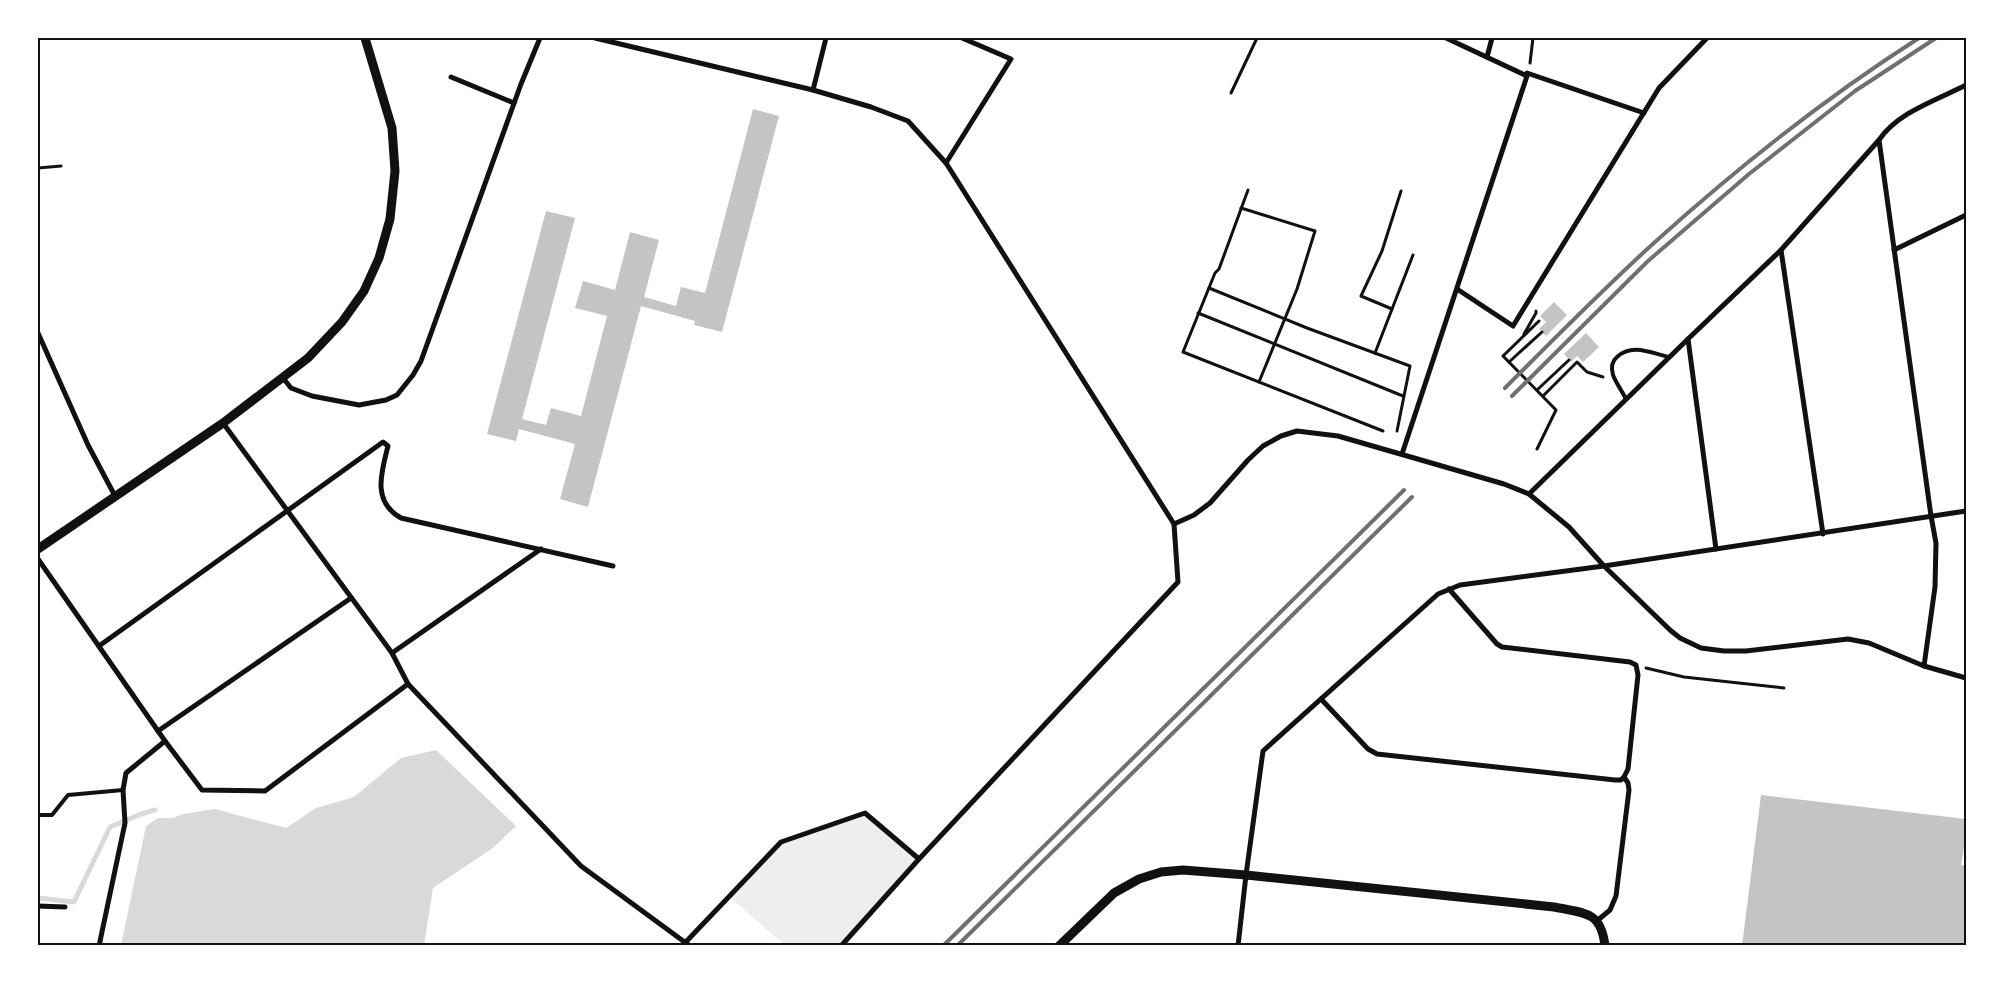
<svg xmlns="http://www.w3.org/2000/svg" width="2004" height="983" font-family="'IBM Plex Sans',sans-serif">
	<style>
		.green { fill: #eee }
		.water { fill: #d9d9d9 }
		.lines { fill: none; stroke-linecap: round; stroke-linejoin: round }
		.stream { stroke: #d9d9d9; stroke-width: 5 }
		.building { fill: #c4c4c4 }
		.path { stroke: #111; stroke-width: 3 }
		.service { stroke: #111; stroke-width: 4 }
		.minor { stroke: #111; stroke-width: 5 }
		.tertiary { stroke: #111; stroke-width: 9 }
		.rail { stroke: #707070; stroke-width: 4 }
		.neatline { fill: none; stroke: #111; stroke-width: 2 }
	</style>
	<rect width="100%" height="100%" fill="#fff"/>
	<!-- green -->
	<polygon class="green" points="865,813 919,859 841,945 784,945 729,896 781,842"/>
	<!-- water -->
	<polygon class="water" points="436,750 516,826 493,848 433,888 424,945 121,945 146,826 158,818 173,818 183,814 215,809 286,828 316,808 354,797 401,758"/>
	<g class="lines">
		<!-- stream -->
		<polyline class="stream" points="38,898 74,902 110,827 141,814 155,810"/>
	</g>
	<!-- building -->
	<g class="building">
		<polygon points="753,109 779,116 722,332 694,325 695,321 641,306 588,507 560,499 575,444 519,429 516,441 487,434 546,211 575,218 522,419 546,425 551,408 581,416 607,316 575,308 583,281 615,290 630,232 659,240 644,297 676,306 681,287 705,293"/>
		<polygon points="1554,302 1567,315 1546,336 1539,329 1546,322 1540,316"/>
		<polygon points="1586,333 1599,347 1583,362 1577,356 1571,362 1564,354"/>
		<polygon points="1761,795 1966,819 1966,837 1961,865 1966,866 1966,946 1742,946"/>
	</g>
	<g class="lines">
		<!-- path -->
		<g class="path">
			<polyline points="1530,63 1533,38"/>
			<polyline points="1231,93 1257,38"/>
			<polyline points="38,168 61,166"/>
			<polyline points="1248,190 1219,269 1215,273 1183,352 1383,431"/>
			<polyline points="1241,208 1315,231 1297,289 1259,382"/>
			<polyline points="1209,288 1307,328 1410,366 1397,431"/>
			<polyline points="1392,309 1361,296 1382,251 1401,191"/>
			<polyline points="1198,313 1403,396"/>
			<polyline points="1524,334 1536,313 1536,311"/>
			<polyline points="1375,353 1413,255"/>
			<polyline points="1509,362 1542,332"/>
			<polyline points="1537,390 1569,360"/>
			<polyline points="1543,396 1577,362 1587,372 1603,377"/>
			<polyline points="1537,449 1556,410 1503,356 1539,321"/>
			<polyline points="1646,668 1684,677 1784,688"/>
		</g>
		<!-- service -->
		<g class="service">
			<path d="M 1626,399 C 1622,391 1616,383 1613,375 C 1611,368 1612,361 1617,357 C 1632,343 1651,353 1669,357"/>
			<polyline points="38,815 52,815 68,795 123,790"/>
		</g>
		<!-- minor -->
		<g class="minor">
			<polyline points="595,38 813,90 871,107 908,121 946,163 1174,524 1178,582 919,859 841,946"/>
			<polyline points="1487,57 1492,38"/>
			<polyline points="1527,73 1644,113"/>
			<polyline points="451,77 514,103"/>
			<polyline points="813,90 826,38"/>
			<path d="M 1879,140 C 1898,112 1937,100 1966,85"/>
			<polyline points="946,163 1011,59 962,38"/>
			<polyline points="1781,250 1823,534"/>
			<polyline points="1894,250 1966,215"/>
			<polyline points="1457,289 1513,326 1659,88 1707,38"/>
			<polyline points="38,333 88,445 115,496"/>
			<polyline points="1688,339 1716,549"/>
			<polyline points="283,378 291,388 312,396 359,405 386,400 397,395 413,375 421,361 521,84 540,38"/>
			<polyline points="223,423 392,653 408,684 581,866 690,946"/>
			<polyline points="1402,454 1527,76 1446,38"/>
			<polyline points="1529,494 1688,339 1781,250 1879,140 1931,516 1936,543 1935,587 1924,666"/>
			<polyline points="1174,524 1194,515 1210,503 1248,460 1263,446 1281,436 1297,431 1338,436 1504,484 1529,494 1569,527 1604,566 1670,630 1680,638 1701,648 1724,651 1746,651 1848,639 1869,643 1924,666 1966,678"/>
			<polyline points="38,559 165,741 202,790 265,791 408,684"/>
			<polyline points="1449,589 1497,644 1502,647 1630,662 1636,665 1638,675 1628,769 1624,777 1628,783 1629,790 1616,896 1610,910 1598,920"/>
			<path d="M 99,646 L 383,442 L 388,446 C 381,473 372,502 401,518 L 613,566"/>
			<polyline points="392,653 541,549"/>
			<polyline points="1321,699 1368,749 1377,754 1615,780 1621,780 1624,777"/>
			<polyline points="158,731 351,598"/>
			<polyline points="38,906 65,907"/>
			<polyline points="99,946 125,823 123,790 126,773 165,741"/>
			<polyline points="682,946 781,842 865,813 919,859"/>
			<polyline points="1238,946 1246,875 1263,751 1438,594 1460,585 1604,566 1966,511"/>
		</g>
		<!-- tertiary -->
		<g class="tertiary">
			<polyline points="38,549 223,423 308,358 342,322 364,291 379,258 390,219 395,171 392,128 365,38"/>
			<path d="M 1059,946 L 1114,893 L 1139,879 L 1161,872 L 1183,870 L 1246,875 L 1554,907 C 1583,913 1601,910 1605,946"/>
		</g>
		<!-- rail -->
		<g class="rail">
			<path d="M 1505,388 C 1554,339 1603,289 1655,242 C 1737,168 1825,98 1919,38"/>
			<polyline points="1512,396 1648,261 1749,174 1855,91 1936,38"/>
			<polyline points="943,946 1404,490"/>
			<polyline points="957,946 1412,497"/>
		</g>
	</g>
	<!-- border -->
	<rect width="2004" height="983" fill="none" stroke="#ffffff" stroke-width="78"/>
	<rect x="39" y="39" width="1926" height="905" class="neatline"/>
</svg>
